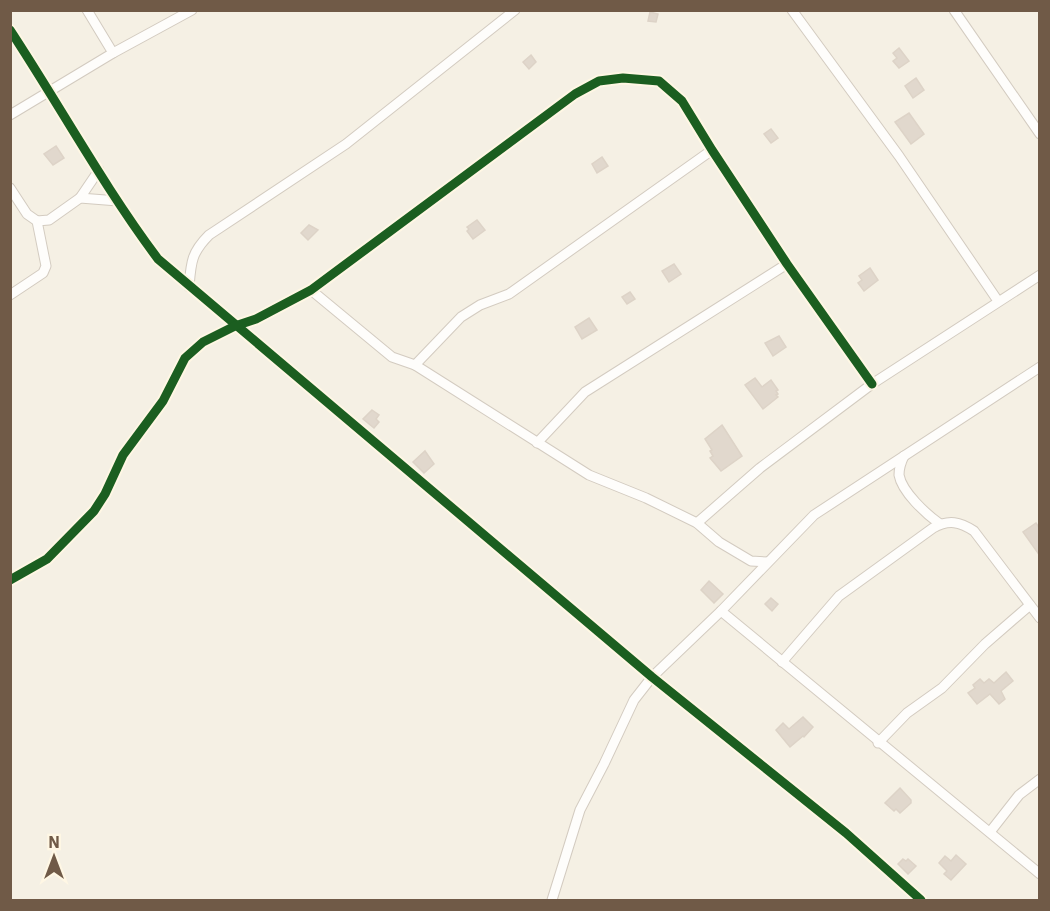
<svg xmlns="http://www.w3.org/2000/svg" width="1050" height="911" font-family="'IBM Plex Sans',sans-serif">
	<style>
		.building { fill: #e1d8cd; stroke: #ddd3c7; stroke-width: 1.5 }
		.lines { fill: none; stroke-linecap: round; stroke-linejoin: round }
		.street-casing { stroke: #d3cbc0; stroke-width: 11 }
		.street { stroke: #fefdfb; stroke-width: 9 }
		.cycleway-casing { stroke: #fff7e4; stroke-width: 13 }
		.cycleway { stroke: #1b5e20; stroke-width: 9 }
	</style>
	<rect width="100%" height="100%" fill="#f5f0e4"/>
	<!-- building -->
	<g class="building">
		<polygon points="650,12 658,14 656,22 648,21"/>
		<polygon points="899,48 909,61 899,68 893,61 897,58 893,53"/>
		<polygon points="531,55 536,62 529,69 523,62"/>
		<polygon points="916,78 924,90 913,98 905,86"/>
		<polygon points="909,113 924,134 911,144 895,122"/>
		<polygon points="771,129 778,138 771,143 764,134"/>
		<polygon points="56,146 64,158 53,165 44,154"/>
		<polygon points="602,157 608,166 597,173 592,164"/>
		<polygon points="477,220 485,230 473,239 467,231 469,229 467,227"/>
		<polygon points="309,225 318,230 308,240 301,233"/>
		<polygon points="674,264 681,274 669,282 662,271"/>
		<polygon points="870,268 878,280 864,291 858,283 862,280 859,276"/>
		<polygon points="630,292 635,299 627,304 622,297"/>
		<polygon points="589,318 597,330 582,339 575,327"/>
		<polygon points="779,336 786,347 773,356 765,343"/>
		<polygon points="755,378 762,387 771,380 778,390 776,391 778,394 776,395 778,397 763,409 745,385"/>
		<polygon points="372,410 379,415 376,419 379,422 374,428 363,419"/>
		<polygon points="722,425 742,456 721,471 710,458 713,456 710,451 712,450 705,439"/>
		<polygon points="425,451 434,464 424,473 413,462"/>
		<polygon points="1036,523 1040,529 1040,556 1023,532"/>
		<polygon points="709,581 723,594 714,603 701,590"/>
		<polygon points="771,598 778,604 772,611 765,604"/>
		<polygon points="1006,672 1013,681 1001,691 1005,699 999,704 990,694 977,704 968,693 975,688 973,685 980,679 984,683 989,679 994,683"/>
		<polygon points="803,717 813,727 804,737 803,736 790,747 776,730 783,723 789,729"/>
		<polygon points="900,788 911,800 911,803 900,813 896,809 894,811 885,803"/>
		<polygon points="956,855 966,864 951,880 944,874 947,871 939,863 945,856 951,861"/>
		<polygon points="903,859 906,861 908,859 916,866 908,874 898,864"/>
	</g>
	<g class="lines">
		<defs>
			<g id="street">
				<polyline points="87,10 113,53"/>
				<polyline points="792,10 899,156 998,301"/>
				<polyline points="954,10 1040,134"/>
				<path d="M 10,30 C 60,106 104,187 158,259 L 652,677 L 846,833 L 921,900"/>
				<polyline points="10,115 113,53 192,10"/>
				<polyline points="10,188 27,214 37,221 46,266 43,273 10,295"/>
				<polyline points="80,198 99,170"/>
				<polyline points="37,221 49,220 80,198 118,201"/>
				<path d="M 189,287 C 191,263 191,253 209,235 L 346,144 L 515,10"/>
				<polyline points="311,290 392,357 415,365 589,475 646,498 697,523 719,542 751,561 768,562"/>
				<polyline points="415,365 461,317 480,305 509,294 712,150"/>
				<polyline points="537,443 585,392 787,264"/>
				<path d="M 904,456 C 901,462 899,468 899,475 C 902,492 926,514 940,524"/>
				<polyline points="697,523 760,468 872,384 1040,275"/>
				<polyline points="10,580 47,559 94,511 105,494 123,455 163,401 185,358 203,342 235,326 256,319 311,290 575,94 599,81 623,78 659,81 682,101 712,150 787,264 872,384"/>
				<polyline points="721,611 1040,874"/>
				<path d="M 782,662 L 839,596 L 933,528 C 949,519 960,522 974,531 L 1040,618"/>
				<polyline points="878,743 907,713 942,688 985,644 1030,605"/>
				<polyline points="990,832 1019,795 1040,779"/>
				<polyline points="552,900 580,810 604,764 634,700 652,677 721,611 814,515 1040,367"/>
			</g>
		</defs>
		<!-- street casing -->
		<use href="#street" class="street-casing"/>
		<!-- street -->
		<use href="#street" class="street"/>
		<defs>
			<g id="cycleway">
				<path d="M 10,30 C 60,106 104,187 158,259 L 652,677 L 846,833 L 921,900"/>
				<polyline points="10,580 47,559 94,511 105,494 123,455 163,401 185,358 203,342 235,326 256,319 311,290 575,94 599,81 623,78 659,81 682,101 712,150 787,264 872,384"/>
			</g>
		</defs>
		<!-- cycleway casing -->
		<use href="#cycleway" class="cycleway-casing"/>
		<!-- cycleway -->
		<use href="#cycleway" class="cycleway"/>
	</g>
	<!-- border -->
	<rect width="1050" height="911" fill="none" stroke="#705a47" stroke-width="24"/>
	<!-- north arrow -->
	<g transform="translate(54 857)" stroke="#fff7e4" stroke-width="4.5" paint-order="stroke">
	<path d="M0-4.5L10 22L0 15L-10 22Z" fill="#705a47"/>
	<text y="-9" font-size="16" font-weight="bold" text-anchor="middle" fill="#705a47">N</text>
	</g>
</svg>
